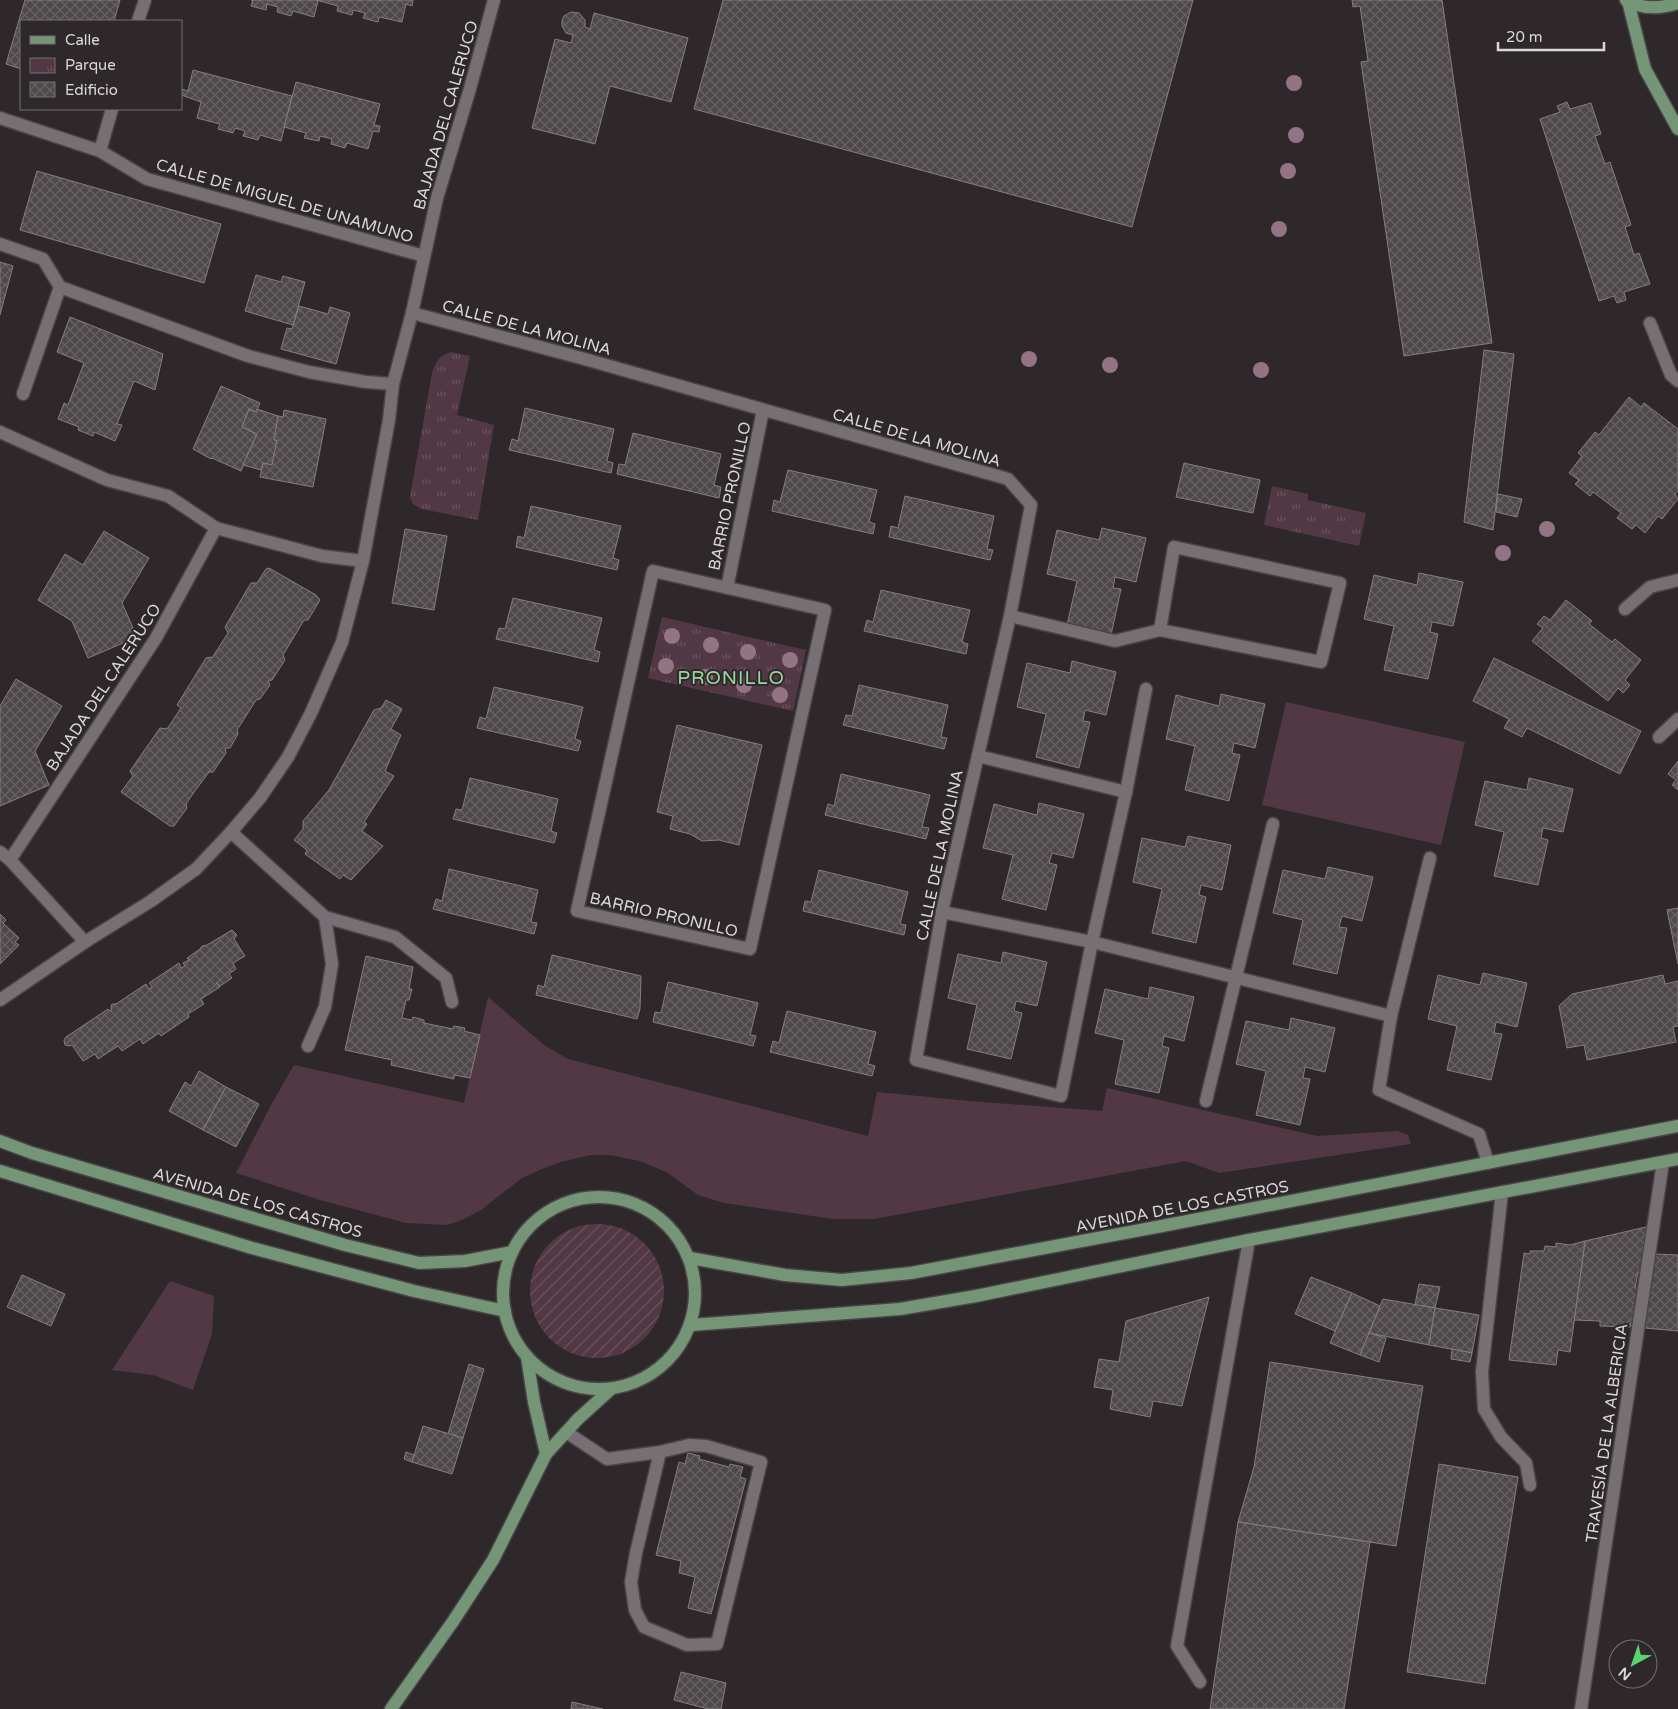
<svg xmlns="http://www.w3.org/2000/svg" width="1678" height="1709" font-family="'Varela Round',sans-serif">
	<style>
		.grass { fill: #523845 }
		.park { fill: url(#park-tufts) }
		.garden { fill: url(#garden-furrows) }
		.building { fill: url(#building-cross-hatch); stroke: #857e81 }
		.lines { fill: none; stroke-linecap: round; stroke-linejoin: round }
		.minor-casing { stroke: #494446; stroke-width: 15 }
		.major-casing { stroke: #494446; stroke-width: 15 }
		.minor { stroke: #766f73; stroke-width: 12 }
		.major { stroke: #749676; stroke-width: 12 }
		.tree { fill: #947384 }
		.labels { text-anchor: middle; stroke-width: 4; stroke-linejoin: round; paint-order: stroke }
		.street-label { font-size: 16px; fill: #dbd7d9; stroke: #2e282b }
		.quarter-label { font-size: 19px; letter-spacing: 1px; fill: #99d79f; stroke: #2e282b }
	</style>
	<defs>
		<pattern id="park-tufts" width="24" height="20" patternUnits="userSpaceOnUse" patternTransform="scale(1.25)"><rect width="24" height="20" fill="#523845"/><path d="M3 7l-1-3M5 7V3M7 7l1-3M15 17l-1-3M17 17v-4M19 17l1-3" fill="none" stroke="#6a545f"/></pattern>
		<pattern id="garden-furrows" width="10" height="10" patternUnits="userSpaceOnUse" patternTransform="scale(1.25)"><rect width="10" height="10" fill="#523845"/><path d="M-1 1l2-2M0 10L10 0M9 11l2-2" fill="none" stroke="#6a545f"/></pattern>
		<pattern id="building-cross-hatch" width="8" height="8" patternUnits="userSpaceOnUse" patternTransform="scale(1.25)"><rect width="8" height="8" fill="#4e484b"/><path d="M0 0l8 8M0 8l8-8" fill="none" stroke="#676264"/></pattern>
	</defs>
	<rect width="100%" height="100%" fill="#2e282b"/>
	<!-- grass -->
	<g class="grass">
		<polygon points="1286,702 1465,742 1441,845 1262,805"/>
		<polygon points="488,997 544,1045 568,1059 868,1136 877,1092 970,1101 1102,1111 1107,1088 1317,1136 1397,1131 1408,1135 1411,1144 1219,1173 1186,1161 874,1219 833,1219 724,1203 698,1195 668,1173 640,1161 610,1155 590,1155 561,1162 544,1168 522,1178 481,1210 462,1220 447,1225 406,1223 320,1200 236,1173 271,1105 294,1065 464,1103"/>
		<polygon points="170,1281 214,1296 212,1334 193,1390 153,1375 112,1370"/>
	</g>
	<!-- park -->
	<g class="park">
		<path d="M 451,352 L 470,356 L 457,415 L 494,425 L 478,520 L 421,509 L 413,504 L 410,497 L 432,373 C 436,361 439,356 451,352 Z"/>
		<polygon points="1272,486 1308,494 1308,500 1366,513 1359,546 1264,525"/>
		<polygon points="662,617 806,650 793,711 648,678"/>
	</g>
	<!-- garden -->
	<circle class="garden" cx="597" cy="1291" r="67"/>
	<!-- building -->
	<g class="building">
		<polygon points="25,0 120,0 114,21 21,21 21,69 6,64"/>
		<polygon points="251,0 316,0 318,1 314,17 293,11 291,16 277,12 278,7 267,4 266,10 251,6 253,0"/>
		<polygon points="316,0 413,0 412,6 406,4 402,22 379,17 378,22 363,18 365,13 353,10 352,15 337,11 338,6"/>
		<polygon points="723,0 1193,0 1132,227 694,109"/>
		<polygon points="1352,0 1442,0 1492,343 1404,356 1361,62 1368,61 1360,6 1353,7"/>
		<polygon points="571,12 579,13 585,20 585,27 590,29 594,13 688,38 671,102 610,86 595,144 532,128 555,39 571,43 573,35 566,33 562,26 562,21 564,16"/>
		<polygon points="193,70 292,96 281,141 260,135 258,140 243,136 245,131 235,128 233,133 218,129 220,124 197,118 201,102 181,95 182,89 188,91"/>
		<polygon points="296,82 380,104 374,125 380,126 379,132 373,131 368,149 347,143 345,148 331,144 332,139 320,136 319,141 304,138 306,133 284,127"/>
		<polygon points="1567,102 1570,109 1591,103 1601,134 1595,136 1605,164 1610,162 1631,225 1625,227 1634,255 1639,253 1650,284 1624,292 1626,300 1617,303 1614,296 1599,301 1540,119 1560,112 1557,106"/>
		<polygon points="37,171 221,224 204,283 20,230"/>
		<polygon points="0,262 13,266 0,315"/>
		<polygon points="256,275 281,282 283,276 305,282 293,325 245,311"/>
		<polygon points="299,306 328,314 330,307 350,313 336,364 281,349 287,328 292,329"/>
		<polygon points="70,317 163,354 155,390 134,381 117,424 122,425 115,441 94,432 93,436 78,430 79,427 58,419 64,403 68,405 84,363 57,352"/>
		<polygon points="1484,350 1514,354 1493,530 1464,522"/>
		<polygon points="221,386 260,403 256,412 249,409 242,427 257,434 241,471 212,458 211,459 193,449"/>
		<polygon points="1629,397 1641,407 1644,403 1678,429 1678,491 1675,494 1678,499 1662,519 1658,516 1645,533 1636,525 1632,529 1617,518 1621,513 1593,492 1590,496 1575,484 1579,480 1569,473 1582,456 1578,453 1595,432 1599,435"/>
		<polygon points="525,408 614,429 607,461 613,463 611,473 509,450 512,439 518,441"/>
		<polygon points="249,409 256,412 257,409 278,416 274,440 277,440 272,465 263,463 261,470 243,465 257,434 242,427"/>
		<polygon points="284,410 326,419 313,487 260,477 263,463 272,465 277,440 274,440 278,416 283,417"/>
		<polygon points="633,433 721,454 714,485 721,487 719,498 617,474 619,464 625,465"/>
		<polygon points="1184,463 1260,480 1253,513 1176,497"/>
		<polygon points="788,470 877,490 869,522 875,524 873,534 772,511 774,500 780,502"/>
		<polygon points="1498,494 1522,499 1517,517 1496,512"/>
		<polygon points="905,496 994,516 987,549 993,550 990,560 889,537 891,526 898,528"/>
		<polygon points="531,506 621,526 613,558 619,560 617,570 516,547 518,536 524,538"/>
		<polygon points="1102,528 1146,538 1136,582 1115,577 1113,588 1121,589 1111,635 1067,625 1077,581 1047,574 1057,530 1099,540"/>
		<polygon points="405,529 447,536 434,610 392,603"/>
		<polygon points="104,531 149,558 122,603 137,637 88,658 72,621 38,600 65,554 83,565"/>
		<polygon points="269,568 316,595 320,600 308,620 304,620 283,655 285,660 272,680 268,681 270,685 260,699 256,700 237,730 238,734 230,748 225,748 226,753 213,772 209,772 192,795 186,804 187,808 174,826 170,826 121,792 133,776 130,771 160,728 167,729 181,708 177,705 206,658 211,657 212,658 228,633 225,627 251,583 257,583 266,569"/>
		<polygon points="1419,573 1463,582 1453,626 1432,622 1430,632 1438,634 1428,679 1384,670 1394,626 1364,619 1374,575 1417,585"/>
		<polygon points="881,590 970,610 962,642 968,644 966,654 864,631 867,620 873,622"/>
		<polygon points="513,598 602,618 594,650 600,652 598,662 496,639 499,628 505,629"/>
		<polygon points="1566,600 1592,621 1589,624 1612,642 1615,639 1641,660 1625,680 1630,685 1623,693 1618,688 1608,701 1532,641 1543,628 1537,624 1544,616 1550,620"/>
		<polygon points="1494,658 1641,731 1620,774 1527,728 1522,737 1504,728 1509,719 1473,701"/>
		<polygon points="1072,661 1116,672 1106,715 1085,710 1083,721 1090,722 1079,768 1036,757 1046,714 1017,707 1027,663 1070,673"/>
		<polygon points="16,679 62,706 35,751 49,785 0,806 0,706"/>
		<polygon points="859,685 948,705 941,737 947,738 944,749 843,725 846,715 852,716"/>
		<polygon points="494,687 583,707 575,739 581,741 578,751 477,728 480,717 486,719"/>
		<polygon points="1221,694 1265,704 1255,748 1234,743 1232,753 1240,755 1229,801 1185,790 1195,746 1166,739 1176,695 1219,706"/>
		<polygon points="386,700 402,709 391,729 401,735 385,771 394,776 364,822 367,824 362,831 383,846 351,880 343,875 340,879 305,854 307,850 294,840 303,829 303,821 329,790 374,710 381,708"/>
		<polygon points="677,725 762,745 739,845 719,840 702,841 690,834 670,829 673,816 657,812"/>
		<polygon points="1678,761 1678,790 1672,785 1676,780 1668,774"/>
		<polygon points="841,774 930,795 922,827 929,828 926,839 825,815 828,804 834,806"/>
		<polygon points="470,778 558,799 551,831 557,833 554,843 453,819 456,809 462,810"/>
		<polygon points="1529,778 1573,789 1563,832 1543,828 1541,838 1548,840 1538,885 1494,876 1504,832 1475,825 1485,781 1527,790"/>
		<polygon points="1039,803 1084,814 1073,858 1052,853 1049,863 1057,865 1046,910 1002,899 1013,855 983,848 994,804 1037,815"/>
		<polygon points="1188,836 1231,845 1222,890 1201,885 1199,895 1206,897 1196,943 1152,933 1162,889 1133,882 1142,838 1185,847"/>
		<polygon points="1328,867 1373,877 1362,921 1342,916 1339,927 1347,928 1337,974 1293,964 1303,920 1273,913 1283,870 1325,879"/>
		<polygon points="449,869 538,890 531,922 537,923 534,934 433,909 436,899 442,901"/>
		<polygon points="819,870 908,892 900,924 906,925 904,935 803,911 805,901 811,902"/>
		<polygon points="1678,908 1678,964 1667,910"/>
		<polygon points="0,914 6,920 3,923 19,938 15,942 19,945 0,964"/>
		<polygon points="232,930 237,935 234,939 245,956 233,963 236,969 229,974 232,978 220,986 216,982 220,987 201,999 204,1004 188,1014 189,1017 161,1036 159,1033 143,1044 140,1039 122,1051 118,1046 98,1059 95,1054 83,1061 72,1045 69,1046 65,1045 64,1040 66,1037 108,1009 110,1011 111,1011 111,1007 112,1004 116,1004 146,984 149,989 152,987 149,983 179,963 181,968 185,966 183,963 189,960 187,958 200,949 202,946 207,945"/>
		<polygon points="1003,952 1047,962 1037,1006 1016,1001 1014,1011 1022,1013 1011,1059 967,1049 977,1005 948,998 958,954 1001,963"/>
		<polygon points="552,955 641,976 640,1009 637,1019 536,995 538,985 544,987"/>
		<polygon points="366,956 413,967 409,989 412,989 409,1000 406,1000 402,1018 412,1020 413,1017 424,1020 424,1023 453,1029 454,1026 465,1028 464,1031 480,1035 470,1078 454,1075 454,1079 391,1065 392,1060 345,1050"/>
		<polygon points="1483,973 1527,983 1517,1027 1496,1022 1494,1033 1502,1034 1491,1080 1447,1070 1457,1026 1428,1019 1438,975 1480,985"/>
		<polygon points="1663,975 1665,984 1678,981 1678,1026 1673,1027 1676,1042 1587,1060 1584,1045 1567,1048 1559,1006 1572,994"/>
		<polygon points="668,982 758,1003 750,1035 756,1036 753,1046 653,1022 655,1012 661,1013"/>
		<polygon points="1150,987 1194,997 1184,1041 1164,1036 1162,1046 1169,1048 1159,1093 1115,1084 1124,1040 1095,1033 1105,989 1148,999"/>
		<polygon points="787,1011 876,1032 868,1064 875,1066 872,1076 770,1052 773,1041 779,1043"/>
		<polygon points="1291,1018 1335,1028 1325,1072 1305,1067 1303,1078 1310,1079 1300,1125 1256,1115 1266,1071 1236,1064 1246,1021 1289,1030"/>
		<polygon points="199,1071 226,1087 203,1130 169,1111 185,1082 191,1086"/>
		<polygon points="226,1087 259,1104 236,1147 203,1130"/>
		<polygon points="1646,1227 1640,1273 1638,1272 1635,1288 1638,1288 1633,1323 1631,1323 1630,1327 1600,1326 1600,1321 1574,1320 1585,1241"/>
		<polygon points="1585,1241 1570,1352 1558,1350 1556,1365 1509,1360 1524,1253 1530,1254 1530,1251 1544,1251 1545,1246 1556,1247 1556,1243 1570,1245"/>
		<polygon points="1655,1254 1678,1255 1678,1331 1645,1328"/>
		<polygon points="22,1275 65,1294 51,1326 7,1307"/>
		<polygon points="1311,1277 1352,1293 1335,1331 1295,1314"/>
		<polygon points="1419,1284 1440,1287 1435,1308 1415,1305"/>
		<polygon points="1352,1293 1380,1306 1360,1355 1330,1343"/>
		<polygon points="1209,1297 1182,1406 1153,1401 1150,1417 1110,1409 1113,1390 1094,1387 1099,1359 1119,1362 1126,1321"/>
		<polygon points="1383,1299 1435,1308 1429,1345 1369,1333"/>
		<polygon points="1435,1308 1479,1315 1472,1353 1429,1345"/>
		<polygon points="1369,1333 1386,1338 1379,1362 1360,1355"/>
		<polygon points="1452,1349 1472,1353 1470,1362 1451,1359"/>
		<polygon points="1270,1362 1423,1386 1396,1546 1238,1522 1254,1467"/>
		<polygon points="469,1364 484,1369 463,1438 448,1434"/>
		<polygon points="423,1426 463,1438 452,1474 412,1462"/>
		<polygon points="406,1452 414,1455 412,1462 404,1459"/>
		<polygon points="688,1453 700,1456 699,1459 729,1467 730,1464 743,1467 740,1477 746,1479 711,1614 688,1608 695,1577 679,1573 681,1561 656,1555 679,1462 685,1464"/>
		<polygon points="1439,1464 1518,1477 1485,1684 1407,1672"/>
		<polygon points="1238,1522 1370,1542 1344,1709 1210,1709"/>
		<polygon points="681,1672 726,1683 721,1709 708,1709 674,1700"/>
		<polygon points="572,1702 603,1709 571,1709"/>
	</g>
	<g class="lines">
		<defs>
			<g id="minor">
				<polyline points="138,21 145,0"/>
				<polyline points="0,118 100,151 147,179 424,256"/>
				<polyline points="100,151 112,109"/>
				<polyline points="0,244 43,259 60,287 248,356 309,372 366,382 393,384"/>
				<polyline points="412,313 581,358 1008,479 1031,505 1010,616 942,912 916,1060 1061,1096 1092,942 1126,792 1146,689"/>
				<polyline points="1650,323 1671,375 1678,381"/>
				<polyline points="23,394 60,287"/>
				<polyline points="0,432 107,480 168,496 216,528 322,556 363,561"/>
				<polygon points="653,571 825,610 750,949 577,911"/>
				<polyline points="727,588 763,410"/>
				<polyline points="1625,609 1650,587 1678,580"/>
				<polyline points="1010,616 1115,641 1160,630 1321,662 1340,583 1174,547 1160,630"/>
				<polyline points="1659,737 1678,719"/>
				<polyline points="978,756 1126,792"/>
				<polyline points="231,832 325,917 332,964 325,1007 308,1046"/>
				<polyline points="0,852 10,860 85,942"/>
				<polyline points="10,860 156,638 216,528"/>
				<polyline points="942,912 1092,942 1391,1016 1379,1090 1479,1134 1488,1163"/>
				<polyline points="325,917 395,937 446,978 452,1002"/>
				<polyline points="0,1000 85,942 151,901 196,869 231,832 260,798 288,757 311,713 342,642 363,561 389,420 393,384 412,313 437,198 469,92 494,0"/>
				<polyline points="1391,1016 1430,858"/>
				<polyline points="1206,1101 1273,824"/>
				<polyline points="1502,1192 1482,1372 1484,1409 1501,1437 1526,1463 1530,1485"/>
				<polyline points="566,1432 607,1459 660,1452 689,1445 706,1446 761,1462 717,1644 687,1645 644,1627 635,1610 631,1582 636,1553 660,1452"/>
				<polyline points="1200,1682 1177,1646 1249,1240"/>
				<polyline points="1581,1709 1663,1162"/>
			</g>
			<g id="major">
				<path d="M 1626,0 C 1643,10 1660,9 1678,3"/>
				<polyline points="1628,1 1645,69 1678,129"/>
				<polyline points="0,1141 32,1153 345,1245 419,1263 465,1261 512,1252"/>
				<polyline points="0,1171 252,1248 414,1291 505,1311"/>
				<circle cx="599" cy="1293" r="96"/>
				<polyline points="690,1258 785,1275 842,1280 911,1273 1162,1226 1678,1126"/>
				<polyline points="691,1325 900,1309 976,1296 1249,1240 1678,1159"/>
				<polyline points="527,1357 534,1402 546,1454"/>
				<polyline points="391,1709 454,1620 493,1560 546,1454 578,1419 611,1389"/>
			</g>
		</defs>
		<!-- minor casing -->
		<use href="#minor" class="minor-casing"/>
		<!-- major casing -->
		<use href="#major" class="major-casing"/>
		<!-- minor -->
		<use href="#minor" class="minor"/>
		<!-- major -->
		<use href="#major" class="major"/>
	</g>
	<!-- trees -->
	<g class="tree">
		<circle cx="1294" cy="83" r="8"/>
		<circle cx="1296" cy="135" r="8"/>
		<circle cx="1288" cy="171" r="8"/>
		<circle cx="1279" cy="229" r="8"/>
		<circle cx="1029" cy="359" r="8"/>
		<circle cx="1110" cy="365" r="8"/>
		<circle cx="1261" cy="370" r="8"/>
		<circle cx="1547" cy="529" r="8"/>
		<circle cx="1503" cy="553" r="8"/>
		<circle cx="672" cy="636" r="8"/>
		<circle cx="711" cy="645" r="8"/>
		<circle cx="748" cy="652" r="8"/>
		<circle cx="790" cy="660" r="8"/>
		<circle cx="666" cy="666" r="8"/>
		<circle cx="705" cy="677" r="8"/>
		<circle cx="744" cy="685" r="8"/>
		<circle cx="780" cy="695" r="8"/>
	</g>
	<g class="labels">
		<!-- street labels -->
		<g class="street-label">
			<text transform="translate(445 115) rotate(-74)" y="6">BAJADA DEL CALERUCO</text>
			<text transform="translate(285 200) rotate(16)" y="6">CALLE DE MIGUEL DE UNAMUNO</text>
			<text transform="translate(527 327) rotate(15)" y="6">CALLE DE LA MOLINA</text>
			<text transform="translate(917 437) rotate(16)" y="6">CALLE DE LA MOLINA</text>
			<text transform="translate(729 496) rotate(-78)" y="6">BARRIO PRONILLO</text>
			<text transform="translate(103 687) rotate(-57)" y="6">BAJADA DEL CALERUCO</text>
			<text transform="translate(939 855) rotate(-78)" y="6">CALLE DE LA MOLINA</text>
			<text transform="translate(664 914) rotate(13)" y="6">BARRIO PRONILLO</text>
			<text transform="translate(258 1202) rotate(16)" y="6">AVENIDA DE LOS CASTROS</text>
			<text transform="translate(1182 1206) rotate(-11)" y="6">AVENIDA DE LOS CASTROS</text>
			<text transform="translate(1606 1433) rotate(-82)" y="6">TRAVESÍA DE LA ALBERICIA</text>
		</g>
		<!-- quarter labels -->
		<g class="quarter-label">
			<text x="731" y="684">PRONILLO</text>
		</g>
	</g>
	<!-- legend -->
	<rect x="20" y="20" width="162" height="90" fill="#2e282b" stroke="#736e71"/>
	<rect x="30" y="36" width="25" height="8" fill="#749676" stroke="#736e71"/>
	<text x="65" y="45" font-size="15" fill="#dbd7d9">Calle</text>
	<rect x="30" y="58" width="25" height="15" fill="url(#park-tufts)" stroke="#736e71"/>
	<text x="65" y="70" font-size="15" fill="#dbd7d9">Parque</text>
	<rect x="30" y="82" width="25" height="15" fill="url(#building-cross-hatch)" stroke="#736e71"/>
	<text x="65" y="95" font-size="15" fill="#dbd7d9">Edificio</text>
	<!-- north arrow -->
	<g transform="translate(1633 1664) rotate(220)"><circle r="24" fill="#2e282b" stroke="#736e71"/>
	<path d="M0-4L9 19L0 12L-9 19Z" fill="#59d56f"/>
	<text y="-8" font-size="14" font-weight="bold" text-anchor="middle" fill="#dbd7d9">N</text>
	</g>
	<!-- scale -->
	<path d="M1498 42v8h106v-8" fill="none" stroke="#dbd7d9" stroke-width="2.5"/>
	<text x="1506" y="42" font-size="15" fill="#dbd7d9" stroke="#2e282b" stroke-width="4" paint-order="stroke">20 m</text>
</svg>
